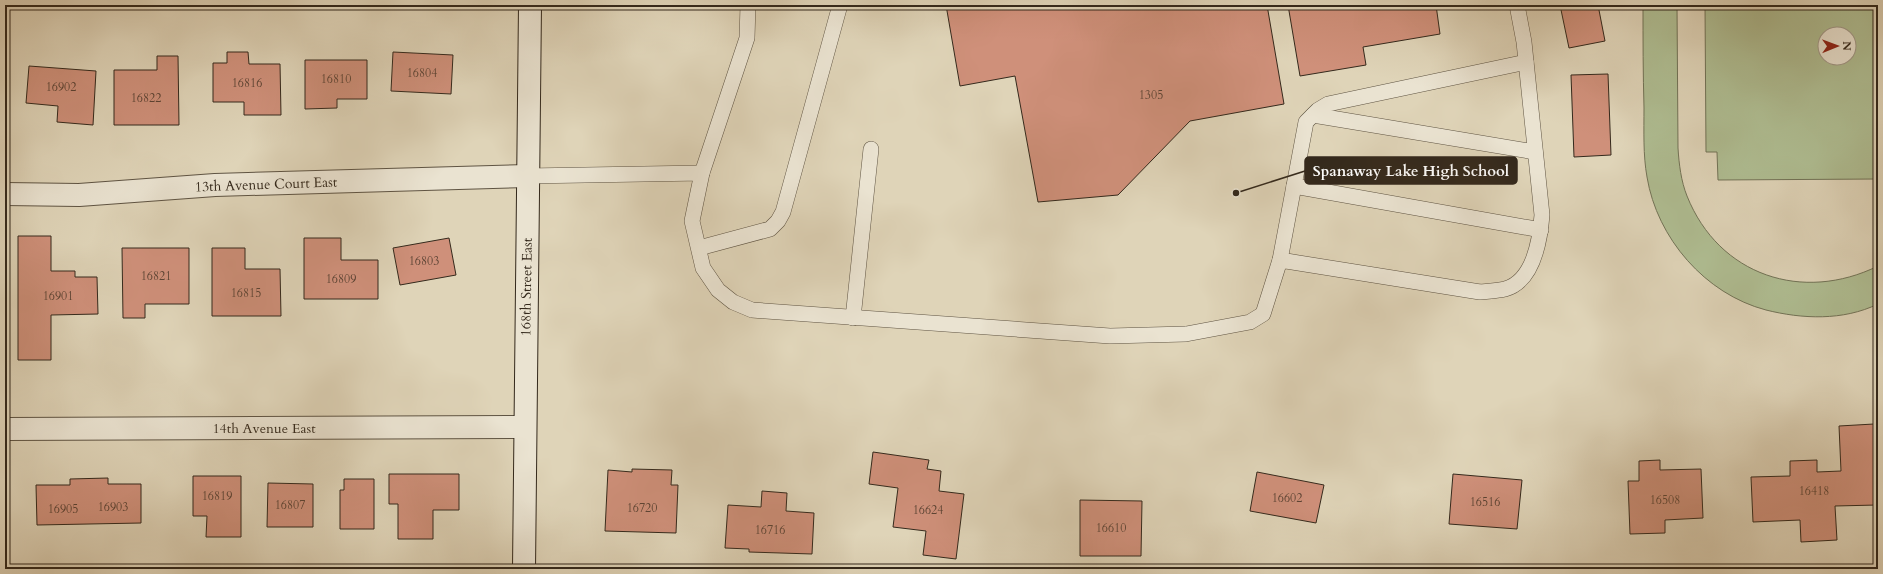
<svg xmlns="http://www.w3.org/2000/svg" width="1883" height="574" font-family="Cardo,serif">
	<style>
		.green { fill: #afbd92; stroke: #727357; fill-rule: evenodd }
		.building { fill: #cf907a; stroke: #34291c }
		.lines { fill: none; stroke-linecap: round; stroke-linejoin: round }
		.lane-casing { stroke: #5f5443; stroke-width: 16 }
		.street-casing { stroke: #5f5443; stroke-width: 24 }
		.secondary-casing { stroke: #34291c; stroke-width: 24 }
		.lane { stroke: #eae3d1; stroke-width: 15 }
		.street { stroke: #eae3d1; stroke-width: 22 }
		.secondary { stroke: #eae3d1; stroke-width: 22 }
		.labels { text-anchor: middle; stroke-width: 3; stroke-linejoin: round; paint-order: stroke }
		.number-label { font-size: 12px; fill: #5b4334 }
		.street-label { font-size: 14px; fill: #34291c; stroke: #eae3d1 }
		.leader { fill: none; stroke: #34291c; stroke-width: 1.5 }
		.callout-dot { fill: #34291c; stroke: #eae3d1; stroke-width: 1.5 }
		.callout { fill: #34291c; stroke: #34291c; stroke-width: 1.5 }
		.callout-label { font-size: 15px; text-anchor: middle; font-weight: bold; fill: #fff }
	</style>
	<rect width="100%" height="100%" fill="#dfd4b8"/>
	<filter id="stains"><feTurbulence type="fractalNoise" baseFrequency=".005" numOctaves="4"/><feColorMatrix values="0 0 0 0 .2 0 0 0 0 .09 0 0 0 0 .02 0 0 0 .5 -.17"/></filter>
	<radialGradient id="worn" r=".72"><stop offset=".6" stop-color="#630" stop-opacity="0"/><stop offset="1" stop-color="#630" stop-opacity=".3"/></radialGradient>
	<!-- green -->
	<g class="green">
		<path d="M 1643,5 L 1677,5 L 1678,148 C 1679,164 1681,181 1687,196 C 1719,276 1803,303 1878,266 L 1878,304 C 1843,321 1802,319 1766,310 C 1705,294 1657,238 1647,177 C 1643,155 1644,131 1644,108 C 1643,74 1643,39 1643,5 Z"/>
		<path d="M 1705,5 L 1878,5 L 1878,179 L 1718,180 L 1717,152 L 1706,152 ZM 1825,34 L 1849,34 L 1849,58 L 1825,58 Z"/>
	</g>
	<!-- building -->
	<g class="building">
		<polygon points="946,5 1267,5 1284,104 1190,121 1118,195 1038,202 1015,76 960,86"/>
		<polygon points="1288,5 1436,5 1440,34 1363,47 1366,65 1300,76"/>
		<polygon points="1560,5 1598,5 1605,41 1569,48"/>
		<polygon points="227,52 248,52 249,64 280,64 281,115 244,115 244,102 213,102 213,63 227,63"/>
		<polygon points="393,52 453,55 451,94 391,91"/>
		<polygon points="157,56 178,56 179,125 114,125 114,70 157,70"/>
		<polygon points="305,60 367,60 367,99 337,99 337,108 305,109"/>
		<polygon points="29,66 96,71 93,125 57,122 58,106 26,103"/>
		<polygon points="1608,74 1611,155 1574,157 1571,75"/>
		<polygon points="18,236 51,236 51,271 75,271 75,277 97,277 98,314 51,315 51,360 18,360"/>
		<polygon points="304,238 341,238 341,260 378,260 378,299 304,299"/>
		<polygon points="449,238 456,275 400,285 393,248"/>
		<polygon points="122,248 189,248 189,304 145,304 145,318 123,318"/>
		<polygon points="212,248 245,248 245,269 280,269 281,316 212,316"/>
		<polygon points="1874,424 1877,505 1835,506 1837,540 1801,542 1800,520 1753,522 1751,477 1790,476 1790,461 1817,460 1817,472 1841,471 1839,426"/>
		<polygon points="873,452 929,460 927,469 941,471 939,491 964,494 956,559 923,555 926,531 893,527 898,488 869,484"/>
		<polygon points="1660,460 1660,470 1701,469 1703,518 1665,520 1665,533 1630,534 1628,481 1639,481 1639,461"/>
		<polygon points="632,469 672,470 671,485 678,485 676,533 605,531 608,470 632,472"/>
		<polygon points="1257,472 1324,485 1316,523 1250,511"/>
		<polygon points="389,474 459,474 459,510 433,510 433,539 398,539 398,504 389,504"/>
		<polygon points="1453,474 1522,480 1517,529 1449,524"/>
		<polygon points="193,476 241,476 241,537 206,537 207,516 193,516"/>
		<polygon points="108,478 108,484 141,484 141,523 37,525 36,485 70,485 70,479"/>
		<polygon points="344,479 374,479 374,529 340,529 340,490 344,490"/>
		<polygon points="268,483 313,484 313,527 267,527"/>
		<polygon points="762,491 787,493 786,511 814,513 812,554 749,552 749,549 725,548 728,505 761,507"/>
		<polygon points="1080,500 1142,501 1141,556 1080,556"/>
	</g>
	<g class="lines">
		<defs>
			<g id="lane">
				<polyline points="1313,115 1535,152"/>
				<polyline points="702,173 747,38 748,5"/>
				<path d="M 527,176 L 702,173 L 692,221 L 703,268 L 718,290 L 733,302 L 752,310 L 1110,336 L 1186,334 L 1250,322 L 1263,314 L 1280,260 L 1480,292 C 1488,291 1497,291 1505,289 C 1534,281 1540,240 1542,215 L 1524,42 L 1517,5"/>
				<polyline points="1294,186 1541,230"/>
				<polyline points="699,248 770,229 778,221 783,212 840,5"/>
				<polyline points="1280,260 1306,122 1318,110 1328,104 1526,62"/>
				<polyline points="853,318 871,149"/>
			</g>
			<g id="street">
				<polyline points="5,194 79,195 215,185 527,176"/>
				<polyline points="5,429 524,427"/>
			</g>
			<polyline id="secondary" points="524,569 530,5"/>
		</defs>
		<!-- lane casing -->
		<use href="#lane" class="lane-casing"/>
		<!-- street casing -->
		<use href="#street" class="street-casing"/>
		<!-- secondary casing -->
		<use href="#secondary" class="secondary-casing"/>
		<!-- lane -->
		<use href="#lane" class="lane"/>
		<!-- street -->
		<use href="#street" class="street"/>
		<!-- secondary -->
		<use href="#secondary" class="secondary"/>
	</g>
	<g class="labels">
		<!-- number labels -->
		<g class="number-label">
			<text x="422" y="77">16804</text>
			<text x="336" y="83">16810</text>
			<text x="247" y="87">16816</text>
			<text x="61" y="91">16902</text>
			<text x="1151" y="99">1305</text>
			<text x="146" y="102">16822</text>
			<text x="424" y="265">16803</text>
			<text x="156" y="280">16821</text>
			<text x="341" y="283">16809</text>
			<text x="246" y="297">16815</text>
			<text x="58" y="300">16901</text>
			<text x="1814" y="495">16418</text>
			<text x="217" y="500">16819</text>
			<text x="1287" y="502">16602</text>
			<text x="1665" y="504">16508</text>
			<text x="1485" y="506">16516</text>
			<text x="290" y="509">16807</text>
			<text x="113" y="511">16903</text>
			<text x="642" y="512">16720</text>
			<text x="63" y="513">16905</text>
			<text x="928" y="514">16624</text>
			<text x="1111" y="532">16610</text>
			<text x="770" y="534">16716</text>
		</g>
		<!-- street labels -->
		<g class="street-label">
			<text transform="translate(266 184) rotate(-2)" y="5">13th Avenue Court East</text>
			<text transform="translate(526 287) rotate(-89)" y="5">168th Street East</text>
			<text x="264" y="433">14th Avenue East</text>
		</g>
	</g>
	<!-- callouts -->
	<path class="leader" d="M1236 193L1305 171"/>
	<circle class="callout-dot" cx="1236" cy="193" r="4"/>
	<rect class="callout" x="1305" y="157" width="212" height="27" rx="4"/>
	<g class="callout-label">
		<text x="1411" y="176">Spanaway Lake High School</text>
	</g>
	<!-- margin -->
	<rect width="1883" height="574" fill="none" stroke="#dfd4b8" stroke-width="20"/>
	<rect x="6" y="6" width="1871" height="562" fill="none" stroke="#34291c" stroke-width="2"/>
	<rect x="10" y="10" width="1863" height="554" fill="none" stroke="#34291c"/>
	<!-- north arrow -->
	<g transform="translate(1837 46) rotate(89)"><circle r="19" fill="#eae3d1" stroke="#a19989"/>
	<path d="M0-3L7 15L0 10L-7 15Z" fill="#8f2418"/>
	<text y="-6" font-size="11" font-weight="bold" text-anchor="middle" fill="#34291c">N</text>
	</g>
	<rect width="100%" height="100%" filter="url(#stains)"/>
	<rect width="100%" height="100%" fill="url(#worn)"/>
</svg>
